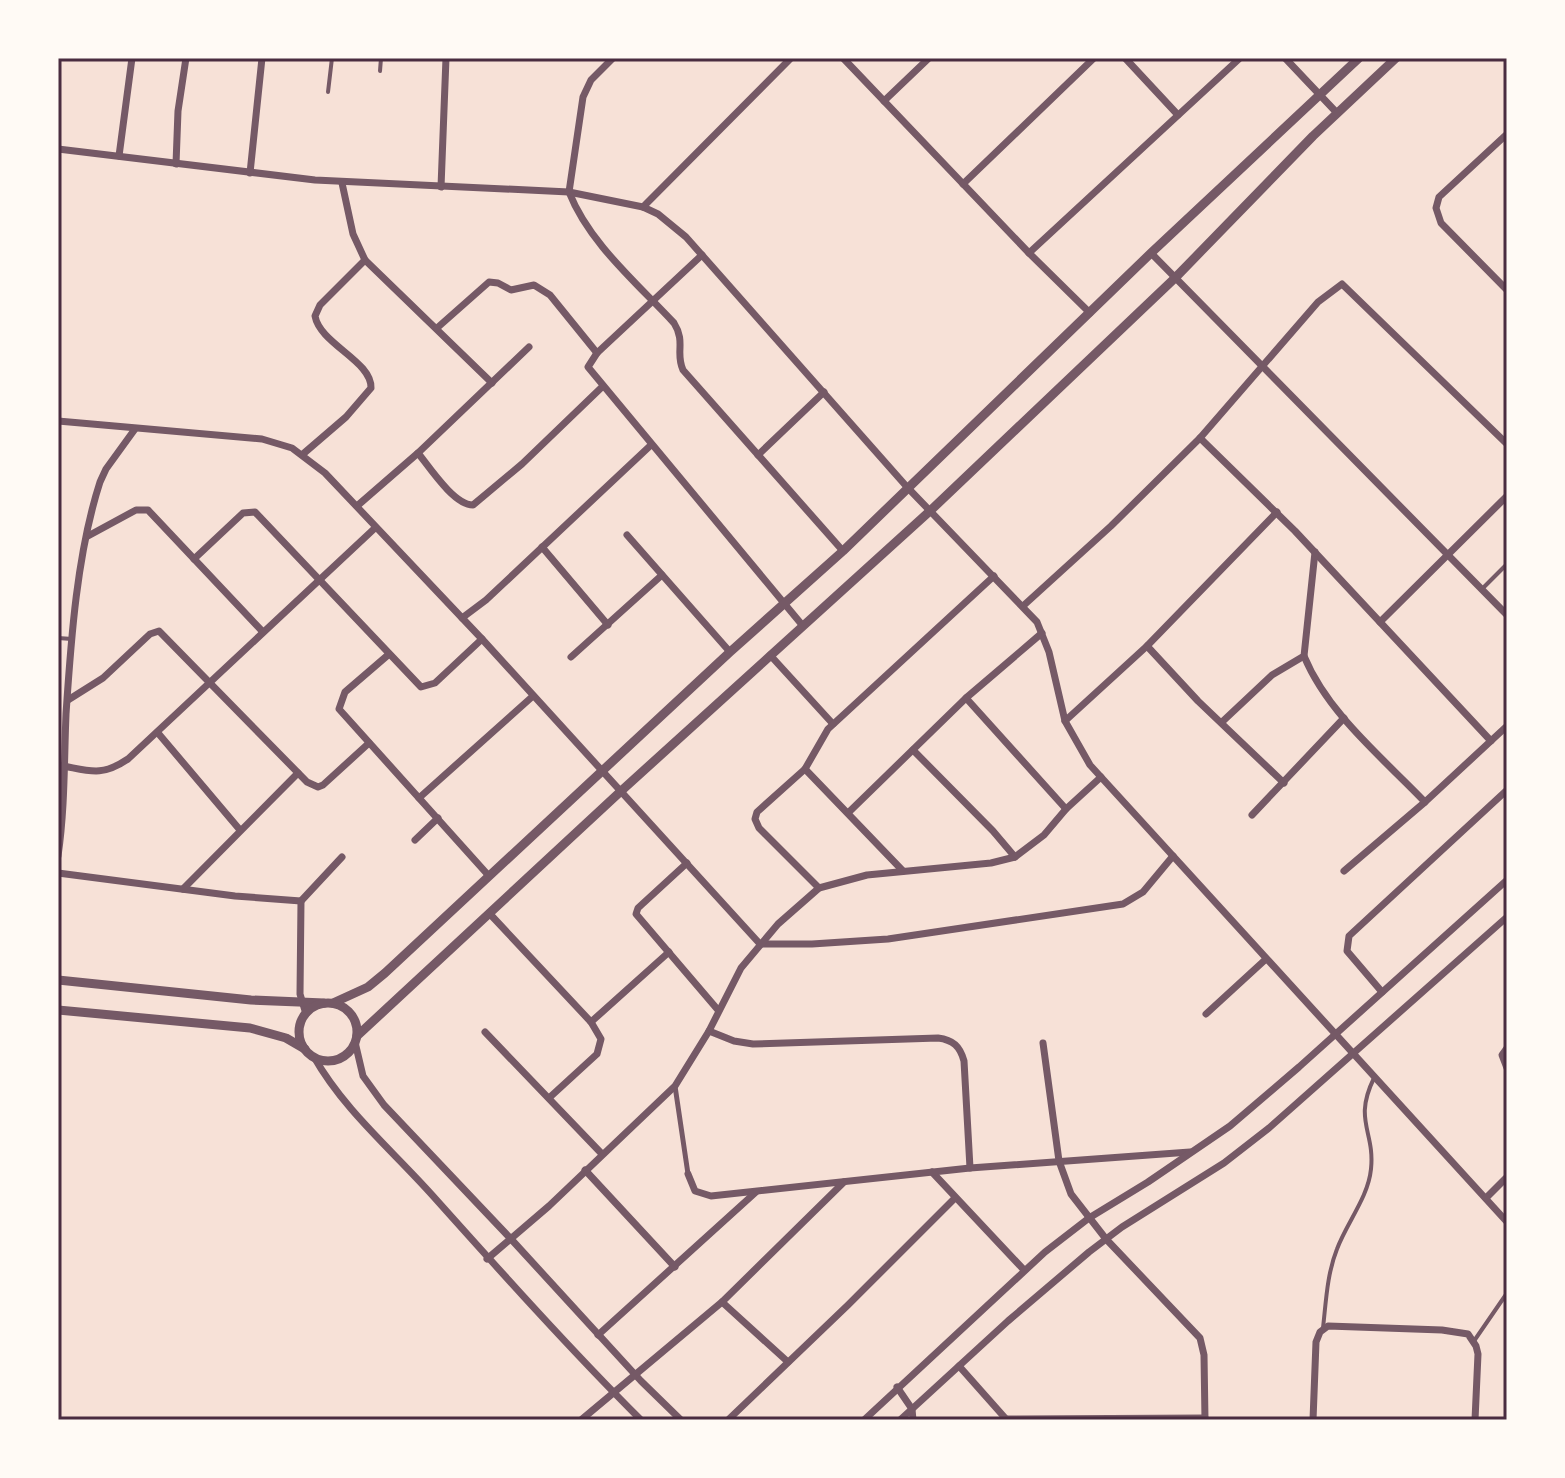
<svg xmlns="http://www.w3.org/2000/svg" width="1565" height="1478" font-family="Quicksand,sans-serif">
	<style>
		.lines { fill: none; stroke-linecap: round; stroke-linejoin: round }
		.service { stroke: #755966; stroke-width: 4 }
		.pedestrian { stroke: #755966; stroke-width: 5 }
		.minor { stroke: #755966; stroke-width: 7 }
		.tertiary { stroke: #755966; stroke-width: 9 }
		.neatline { fill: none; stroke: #4a2c40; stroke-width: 3 }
	</style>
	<rect width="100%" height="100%" fill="#f7e1d7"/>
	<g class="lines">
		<!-- service -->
		<g class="service">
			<polyline points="380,71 381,58"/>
			<polyline points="328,92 332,58"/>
			<polyline points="1482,589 1507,564"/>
			<polyline points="58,638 72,639"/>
			<path d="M 1323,1328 C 1326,1302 1327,1274 1337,1249 C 1347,1222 1368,1198 1371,1169 C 1375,1131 1353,1121 1374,1078"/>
			<polyline points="1474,1341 1507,1293"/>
		</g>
		<!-- pedestrian -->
		<polyline class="pedestrian" points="675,1086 688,1174"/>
		<!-- minor -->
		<g class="minor">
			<path d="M 613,58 L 591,80 L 583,97 L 569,192 C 589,243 637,283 674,323 C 686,342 675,353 683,370 L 843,551"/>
			<polyline points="843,58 1029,253 1090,313"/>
			<polyline points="1125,58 1178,115"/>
			<polyline points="1285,58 1337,113"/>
			<polyline points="884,101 929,58"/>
			<polyline points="1507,134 1439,197 1436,208 1441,223 1507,290"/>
			<polyline points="58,149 315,180 569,192 643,207 658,214 686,237 907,487 1037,622 1049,652 1065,721 1090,765 1507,1222"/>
			<polyline points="119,156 132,58"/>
			<polyline points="176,164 178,111 186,58"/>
			<polyline points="250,173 262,58"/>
			<polyline points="342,183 353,234 365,260 492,383"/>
			<polyline points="963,184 1094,58"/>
			<polyline points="441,187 446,58"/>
			<polyline points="643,207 791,58"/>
			<polyline points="1029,253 1240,58"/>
			<polyline points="1151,253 1507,615"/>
			<polyline points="702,255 597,353 588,367 803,626"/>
			<polyline points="437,328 489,282 498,283 511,290 534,285 550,295 597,353"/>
			<polyline points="58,421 262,439 292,448 325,473 482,639 760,944 812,944 888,939 1123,904 1143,892 1173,856"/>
			<polyline points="1200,438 1295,531 1491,741"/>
			<path d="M 418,453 C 430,468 454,505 473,505 L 522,464 L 602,387"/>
			<path d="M 303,454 L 346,417 L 371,388 C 372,361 320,344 315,316 L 320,305 L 365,260"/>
			<polyline points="758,455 824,392"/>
			<polyline points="357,506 418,453 529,347"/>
			<polyline points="627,535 730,652"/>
			<polyline points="88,536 136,510 148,510 262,631"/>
			<polyline points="542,547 608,625"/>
			<polyline points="194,559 243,513 255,512 421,687 435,683 482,639"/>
			<polyline points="1023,606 1111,526 1200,438 1318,302 1342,284 1507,444"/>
			<polyline points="462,618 486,600 651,445"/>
			<polyline points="1380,622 1507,496"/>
			<polyline points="1147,646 1198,701 1284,783"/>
			<polyline points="388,655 345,692 339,709 489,876"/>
			<polyline points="770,655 833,724"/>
			<path d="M 1304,656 C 1328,714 1383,758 1425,802"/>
			<polyline points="571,657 662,575"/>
			<polyline points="966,698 1066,809"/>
			<polyline points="68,700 103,678 150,634 159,631 307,782 318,787 323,785 369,743"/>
			<polyline points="1065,721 1147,646 1277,512"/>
			<polyline points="1222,722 1272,675 1304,656 1315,552"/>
			<polyline points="158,733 240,830"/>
			<polyline points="913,750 993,831 1015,857"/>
			<path d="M 58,765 C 88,770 100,778 128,759 L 375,528"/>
			<polyline points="805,769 903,871"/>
			<polyline points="419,798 533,696"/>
			<polyline points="849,812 966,698 1042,633"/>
			<polyline points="1252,815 1344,718"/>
			<polyline points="415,840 438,818"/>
			<path d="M 58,856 C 65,808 64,762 66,714 C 71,639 77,553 100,482 L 106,469 L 135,429"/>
			<polyline points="687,863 638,908 636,914 718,1010"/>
			<polyline points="1344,871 1425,802 1507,726"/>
			<polyline points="58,873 235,896 301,901 342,857"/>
			<polyline points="819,888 759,828 755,819 757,812 805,769 828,729 994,576"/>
			<polyline points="183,889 298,773"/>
			<polyline points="301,901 300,994 306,1014"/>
			<polyline points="489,913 591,1022 601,1039 597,1054 549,1098"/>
			<polyline points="1382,992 1347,951 1349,936 1507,790"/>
			<polyline points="1206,1014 1266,959"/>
			<polyline points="591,1022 669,952"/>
			<path d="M 709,1031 L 734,1041 L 753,1044 L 938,1038 C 953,1040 960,1046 964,1061 L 970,1168"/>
			<polyline points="485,1032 602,1154"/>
			<polyline points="355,1042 363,1076 384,1105 511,1239 641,1381 681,1420"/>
			<polyline points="1043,1043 1059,1161 1071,1194 1106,1239 1200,1338 1204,1355 1205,1420"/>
			<polyline points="1507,1048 1502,1055 1507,1068"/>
			<path d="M 314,1057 C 344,1110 392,1150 433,1196 C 501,1272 569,1348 641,1420"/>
			<polyline points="585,1170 675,1267"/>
			<polyline points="932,1172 1024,1270"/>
			<polyline points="688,1174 695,1191 711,1196 970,1168 1190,1152"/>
			<polyline points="1486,1198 1507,1177"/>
			<polyline points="487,1259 549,1206 675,1086 709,1031 741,968 778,924 819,888 867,875 991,863 1015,857 1044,835 1066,809 1101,777"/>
			<polyline points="722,1302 788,1362"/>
			<polyline points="598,1335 756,1192"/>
			<polyline points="959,1366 1006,1419"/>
			<polyline points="897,1387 912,1409 913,1420"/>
			<polyline points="1006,1419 1205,1418"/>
			<polyline points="581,1420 722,1302 844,1182"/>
			<polyline points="728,1420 848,1305 954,1199"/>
			<polyline points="864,1420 1045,1252 1089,1218 1148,1182 1230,1126 1299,1067 1507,880"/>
			<polyline points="900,1420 1008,1321 1089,1252 1122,1227 1224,1163 1269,1128 1507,917"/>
			<polyline points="1313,1420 1316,1342 1320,1332 1328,1326 1442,1330 1468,1334 1476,1346 1478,1354 1475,1420"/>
		</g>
		<!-- tertiary -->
		<g class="tertiary">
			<polyline points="58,980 251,1000 324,1003"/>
			<polyline points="333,1003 368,987 385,973 730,652 843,551 1151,253 1359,58"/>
			<circle cx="328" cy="1032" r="29"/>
			<polyline points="58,1010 250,1028 286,1038 305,1049"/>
			<polyline points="357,1036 620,792 930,511 1175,278 1313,136 1396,58"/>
		</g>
	</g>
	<!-- border -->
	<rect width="1565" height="1478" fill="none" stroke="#fffaf5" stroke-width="120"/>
	<rect x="60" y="60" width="1445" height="1358" class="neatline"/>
</svg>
